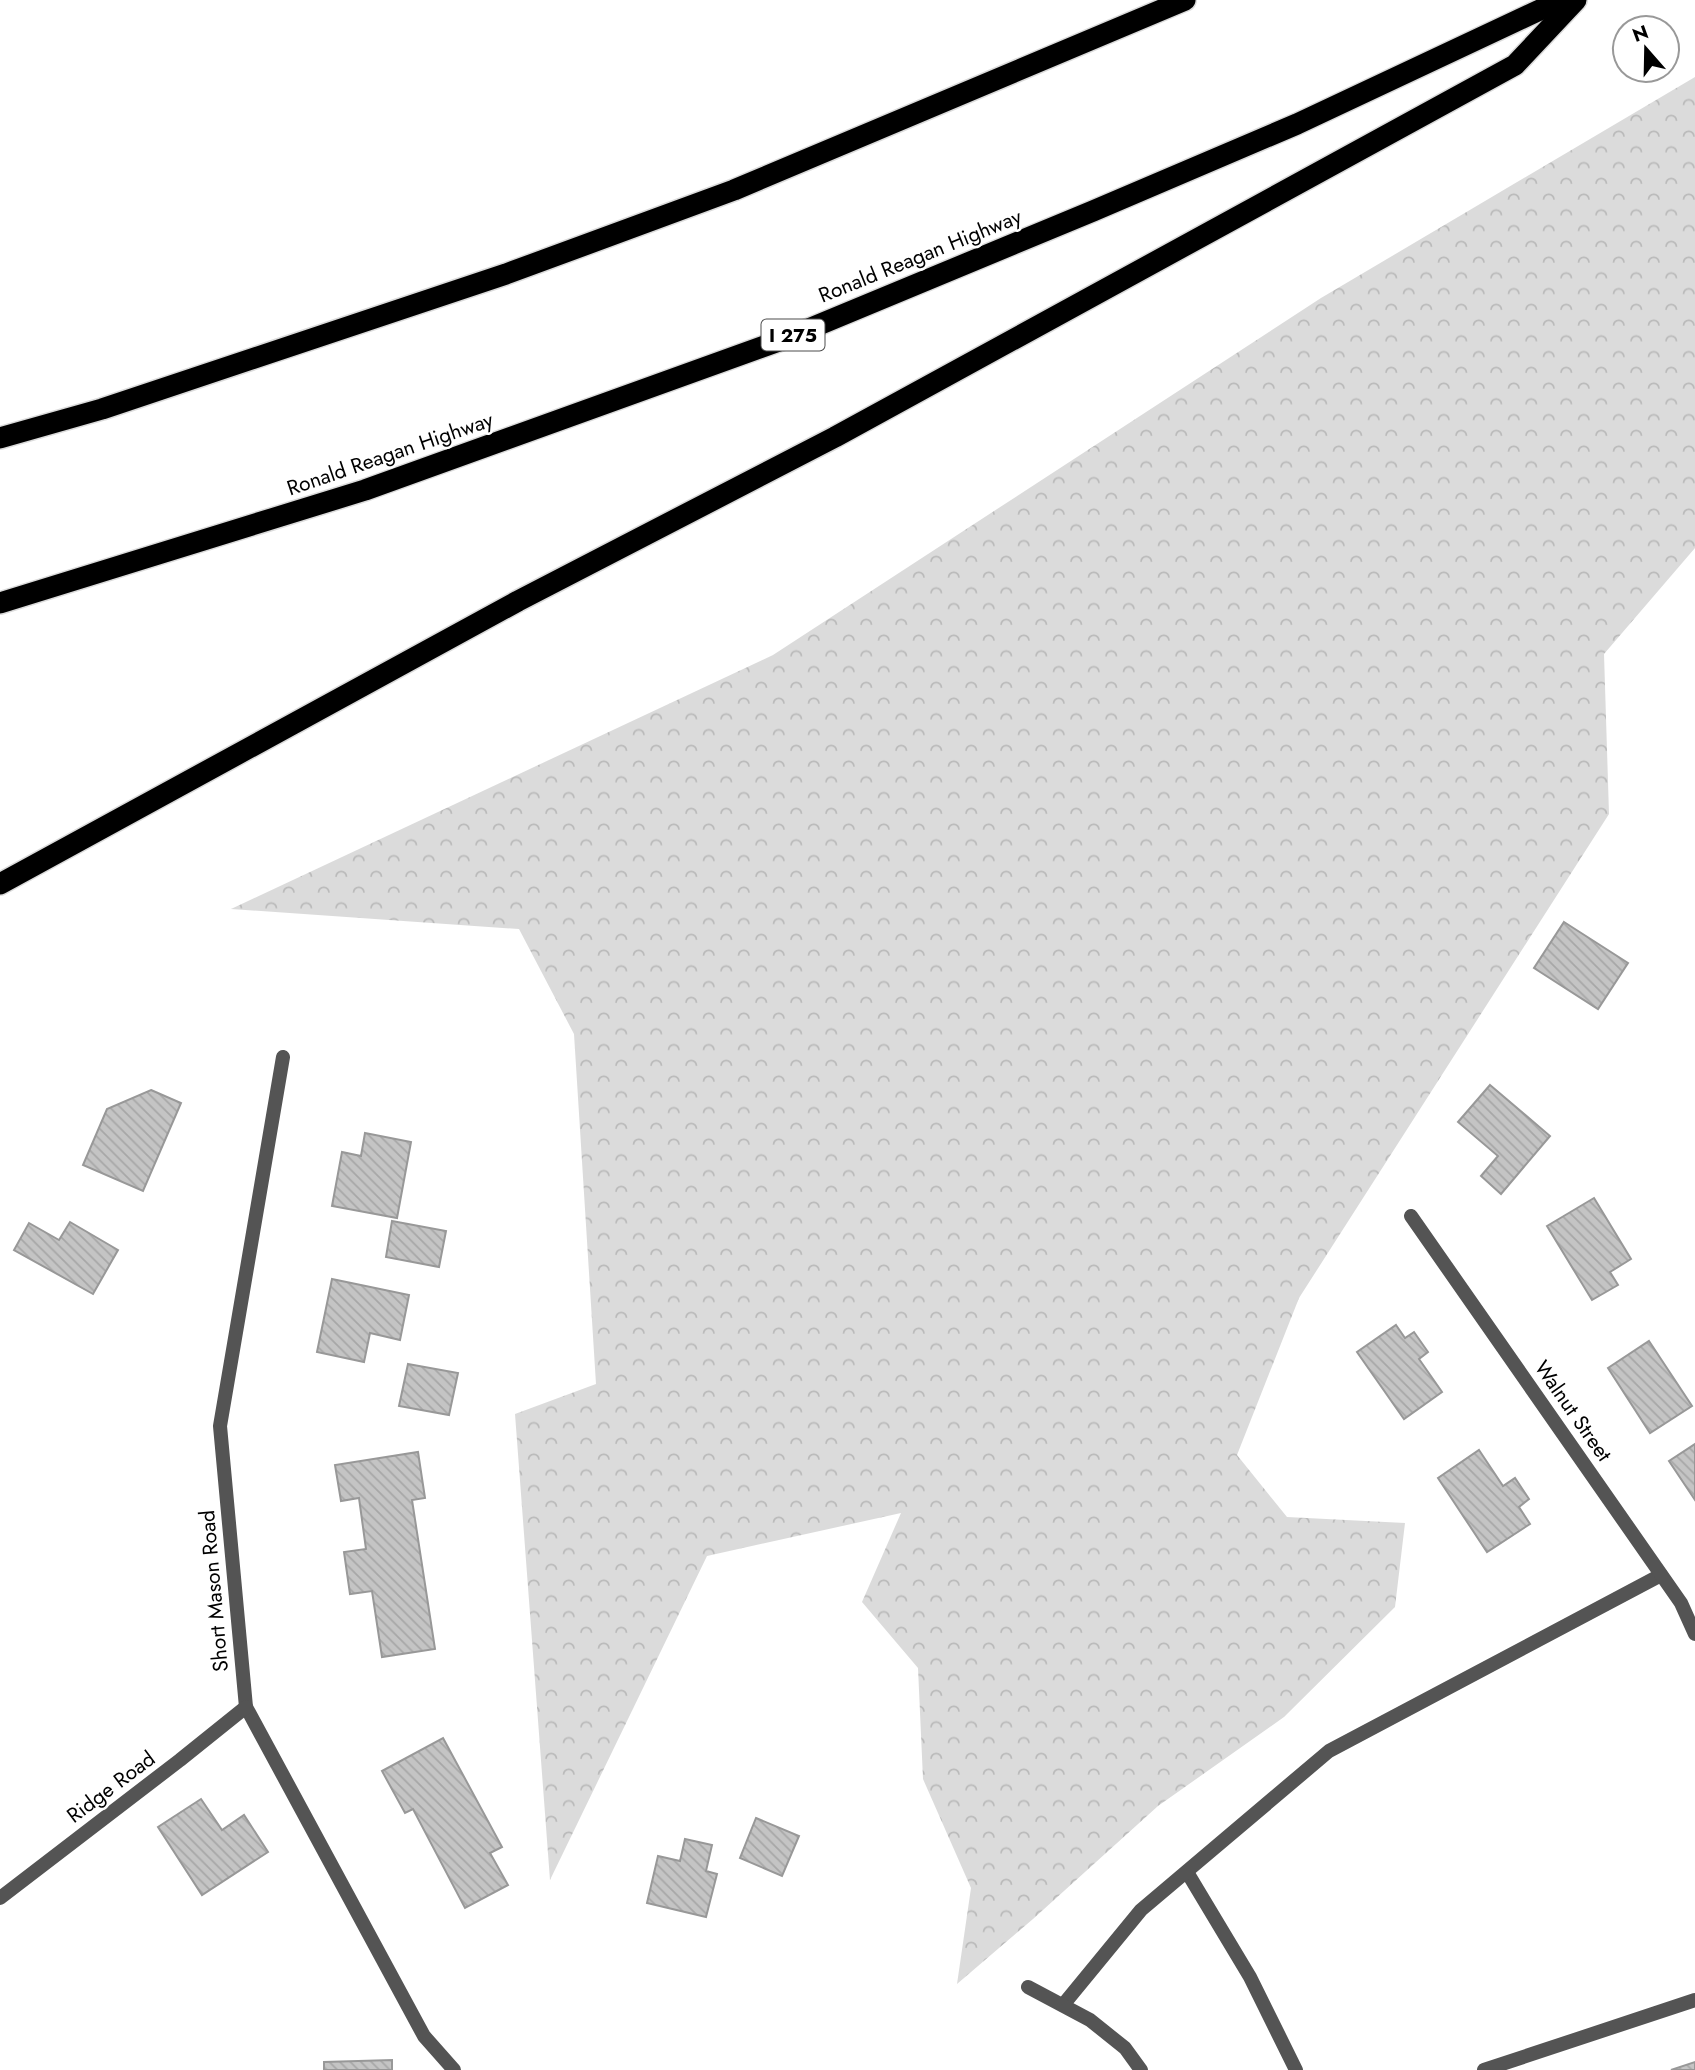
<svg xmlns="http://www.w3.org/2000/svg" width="1695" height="2070" font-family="Jost,sans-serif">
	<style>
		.forest { fill: url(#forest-crowns) }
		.building { fill: url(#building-back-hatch); stroke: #989898; stroke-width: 2 }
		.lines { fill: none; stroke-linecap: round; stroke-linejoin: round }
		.motorway-casing { stroke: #dbdbdb; stroke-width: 24 }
		.service { stroke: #545454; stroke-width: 14 }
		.minor { stroke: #545454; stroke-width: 14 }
		.motorway { stroke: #000; stroke-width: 21 }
		.labels { text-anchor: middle; stroke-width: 5; stroke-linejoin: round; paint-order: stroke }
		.shield { fill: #fff; stroke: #4c4c4c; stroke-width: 2 }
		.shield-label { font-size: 19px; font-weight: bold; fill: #000 }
		.street-label { font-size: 21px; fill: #000; stroke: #fff }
	</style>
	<defs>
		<pattern id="forest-crowns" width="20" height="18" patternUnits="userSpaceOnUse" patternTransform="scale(1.75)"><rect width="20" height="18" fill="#dbdbdb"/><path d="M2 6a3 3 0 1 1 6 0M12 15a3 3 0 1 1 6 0" fill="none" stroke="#bababa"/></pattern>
		<pattern id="building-back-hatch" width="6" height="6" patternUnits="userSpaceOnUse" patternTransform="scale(1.75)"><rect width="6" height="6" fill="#c4c4c4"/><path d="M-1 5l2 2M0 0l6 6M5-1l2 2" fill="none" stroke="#a7a7a7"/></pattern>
	</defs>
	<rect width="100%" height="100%" fill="#fff"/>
	<!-- forest -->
	<polygon class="forest" points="1695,77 1695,548 1604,654 1609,814 1299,1298 1237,1455 1287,1517 1405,1523 1395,1607 1284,1717 1158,1806 1033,1919 957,1984 971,1888 923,1779 918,1668 862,1602 901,1513 707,1556 550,1880 515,1414 596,1384 574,1034 519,929 231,909 773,655 1321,298"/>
	<!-- building -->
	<g class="building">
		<polygon points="1564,922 1628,963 1598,1009 1534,968"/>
		<polygon points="1490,1085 1550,1136 1501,1194 1481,1176 1498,1156 1458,1122"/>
		<polygon points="151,1090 181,1103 143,1191 83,1165 107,1109"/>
		<polygon points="365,1133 411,1142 397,1218 332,1206 342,1152 361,1156"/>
		<polygon points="1594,1198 1631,1259 1610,1272 1618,1285 1592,1300 1547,1226"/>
		<polygon points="392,1221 446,1231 439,1267 386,1257"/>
		<polygon points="70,1222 118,1250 93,1294 14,1250 29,1223 59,1240"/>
		<polygon points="332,1279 409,1295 400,1340 370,1333 364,1362 317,1352"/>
		<polygon points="1396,1325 1405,1338 1414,1332 1428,1352 1419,1359 1442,1392 1404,1419 1357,1352"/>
		<polygon points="1649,1341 1692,1406 1650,1433 1608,1368"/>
		<polygon points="408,1364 458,1373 449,1415 399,1406"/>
		<polygon points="1695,1444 1695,1500 1669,1461"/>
		<polygon points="1479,1450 1503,1486 1515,1478 1529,1499 1519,1507 1530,1524 1487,1552 1438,1478"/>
		<polygon points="418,1452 425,1498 412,1500 435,1649 382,1657 372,1591 350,1594 344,1552 366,1549 359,1498 341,1501 335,1465"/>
		<polygon points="443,1738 502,1847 490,1853 508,1885 465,1908 413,1809 405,1813 382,1771"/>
		<polygon points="201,1799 222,1830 244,1815 268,1852 202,1895 158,1827"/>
		<polygon points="756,1818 799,1836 782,1876 740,1858"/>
		<polygon points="685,1839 712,1845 706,1871 717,1874 706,1917 647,1903 658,1856 680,1861"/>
		<polygon points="392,2060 392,2070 324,2070 324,2062"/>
		<polygon points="1695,2062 1695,2070 1671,2070"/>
	</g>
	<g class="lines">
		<defs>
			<g id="motorway">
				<polyline points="0,438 102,409 506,274 734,190 1185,0"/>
				<polyline points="0,603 365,490 787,338 1093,211 1297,124 1561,0"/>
				<polyline points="0,884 518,601 835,437 1515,65 1576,0"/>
			</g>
		</defs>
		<!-- motorway casing -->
		<use href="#motorway" class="motorway-casing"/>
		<!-- service -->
		<g class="service">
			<polyline points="1187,1872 1250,1977 1296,2070"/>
			<polyline points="1063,2005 1141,1910 1329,1751 1661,1575"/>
			<polyline points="1484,2070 1695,2000"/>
		</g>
		<!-- minor -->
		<g class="minor">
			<polyline points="283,1057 220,1426 246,1707 424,2036 454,2070"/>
			<polyline points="1411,1216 1681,1603 1695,1634"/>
			<polyline points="0,1898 180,1760 246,1707"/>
			<polyline points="1028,1987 1090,2020 1125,2048 1141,2070"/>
		</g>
		<!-- motorway -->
		<use href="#motorway" class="motorway"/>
	</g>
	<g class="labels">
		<!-- shield labels -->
		<rect class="shield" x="761.5" y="319.5" width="63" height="31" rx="5"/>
		<g class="shield-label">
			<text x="793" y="342">I 275</text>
		</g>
		<!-- street labels -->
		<g class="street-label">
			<text transform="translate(920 256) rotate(-22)" y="7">Ronald Reagan Highway</text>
			<text transform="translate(390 454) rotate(-19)" y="7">Ronald Reagan Highway</text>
			<text transform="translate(1573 1411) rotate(55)" y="7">Walnut Street</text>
			<text transform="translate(214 1591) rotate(-95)" y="7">Short Mason Road</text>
			<text transform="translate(111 1787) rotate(-37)" y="7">Ridge Road</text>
		</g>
	</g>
	<!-- north arrow -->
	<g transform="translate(1646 49) rotate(340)"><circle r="33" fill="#ffffff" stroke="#999999" stroke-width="2"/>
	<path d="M0-5L12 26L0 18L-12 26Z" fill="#000000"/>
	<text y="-10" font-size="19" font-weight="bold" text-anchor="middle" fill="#000000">N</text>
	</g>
</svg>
